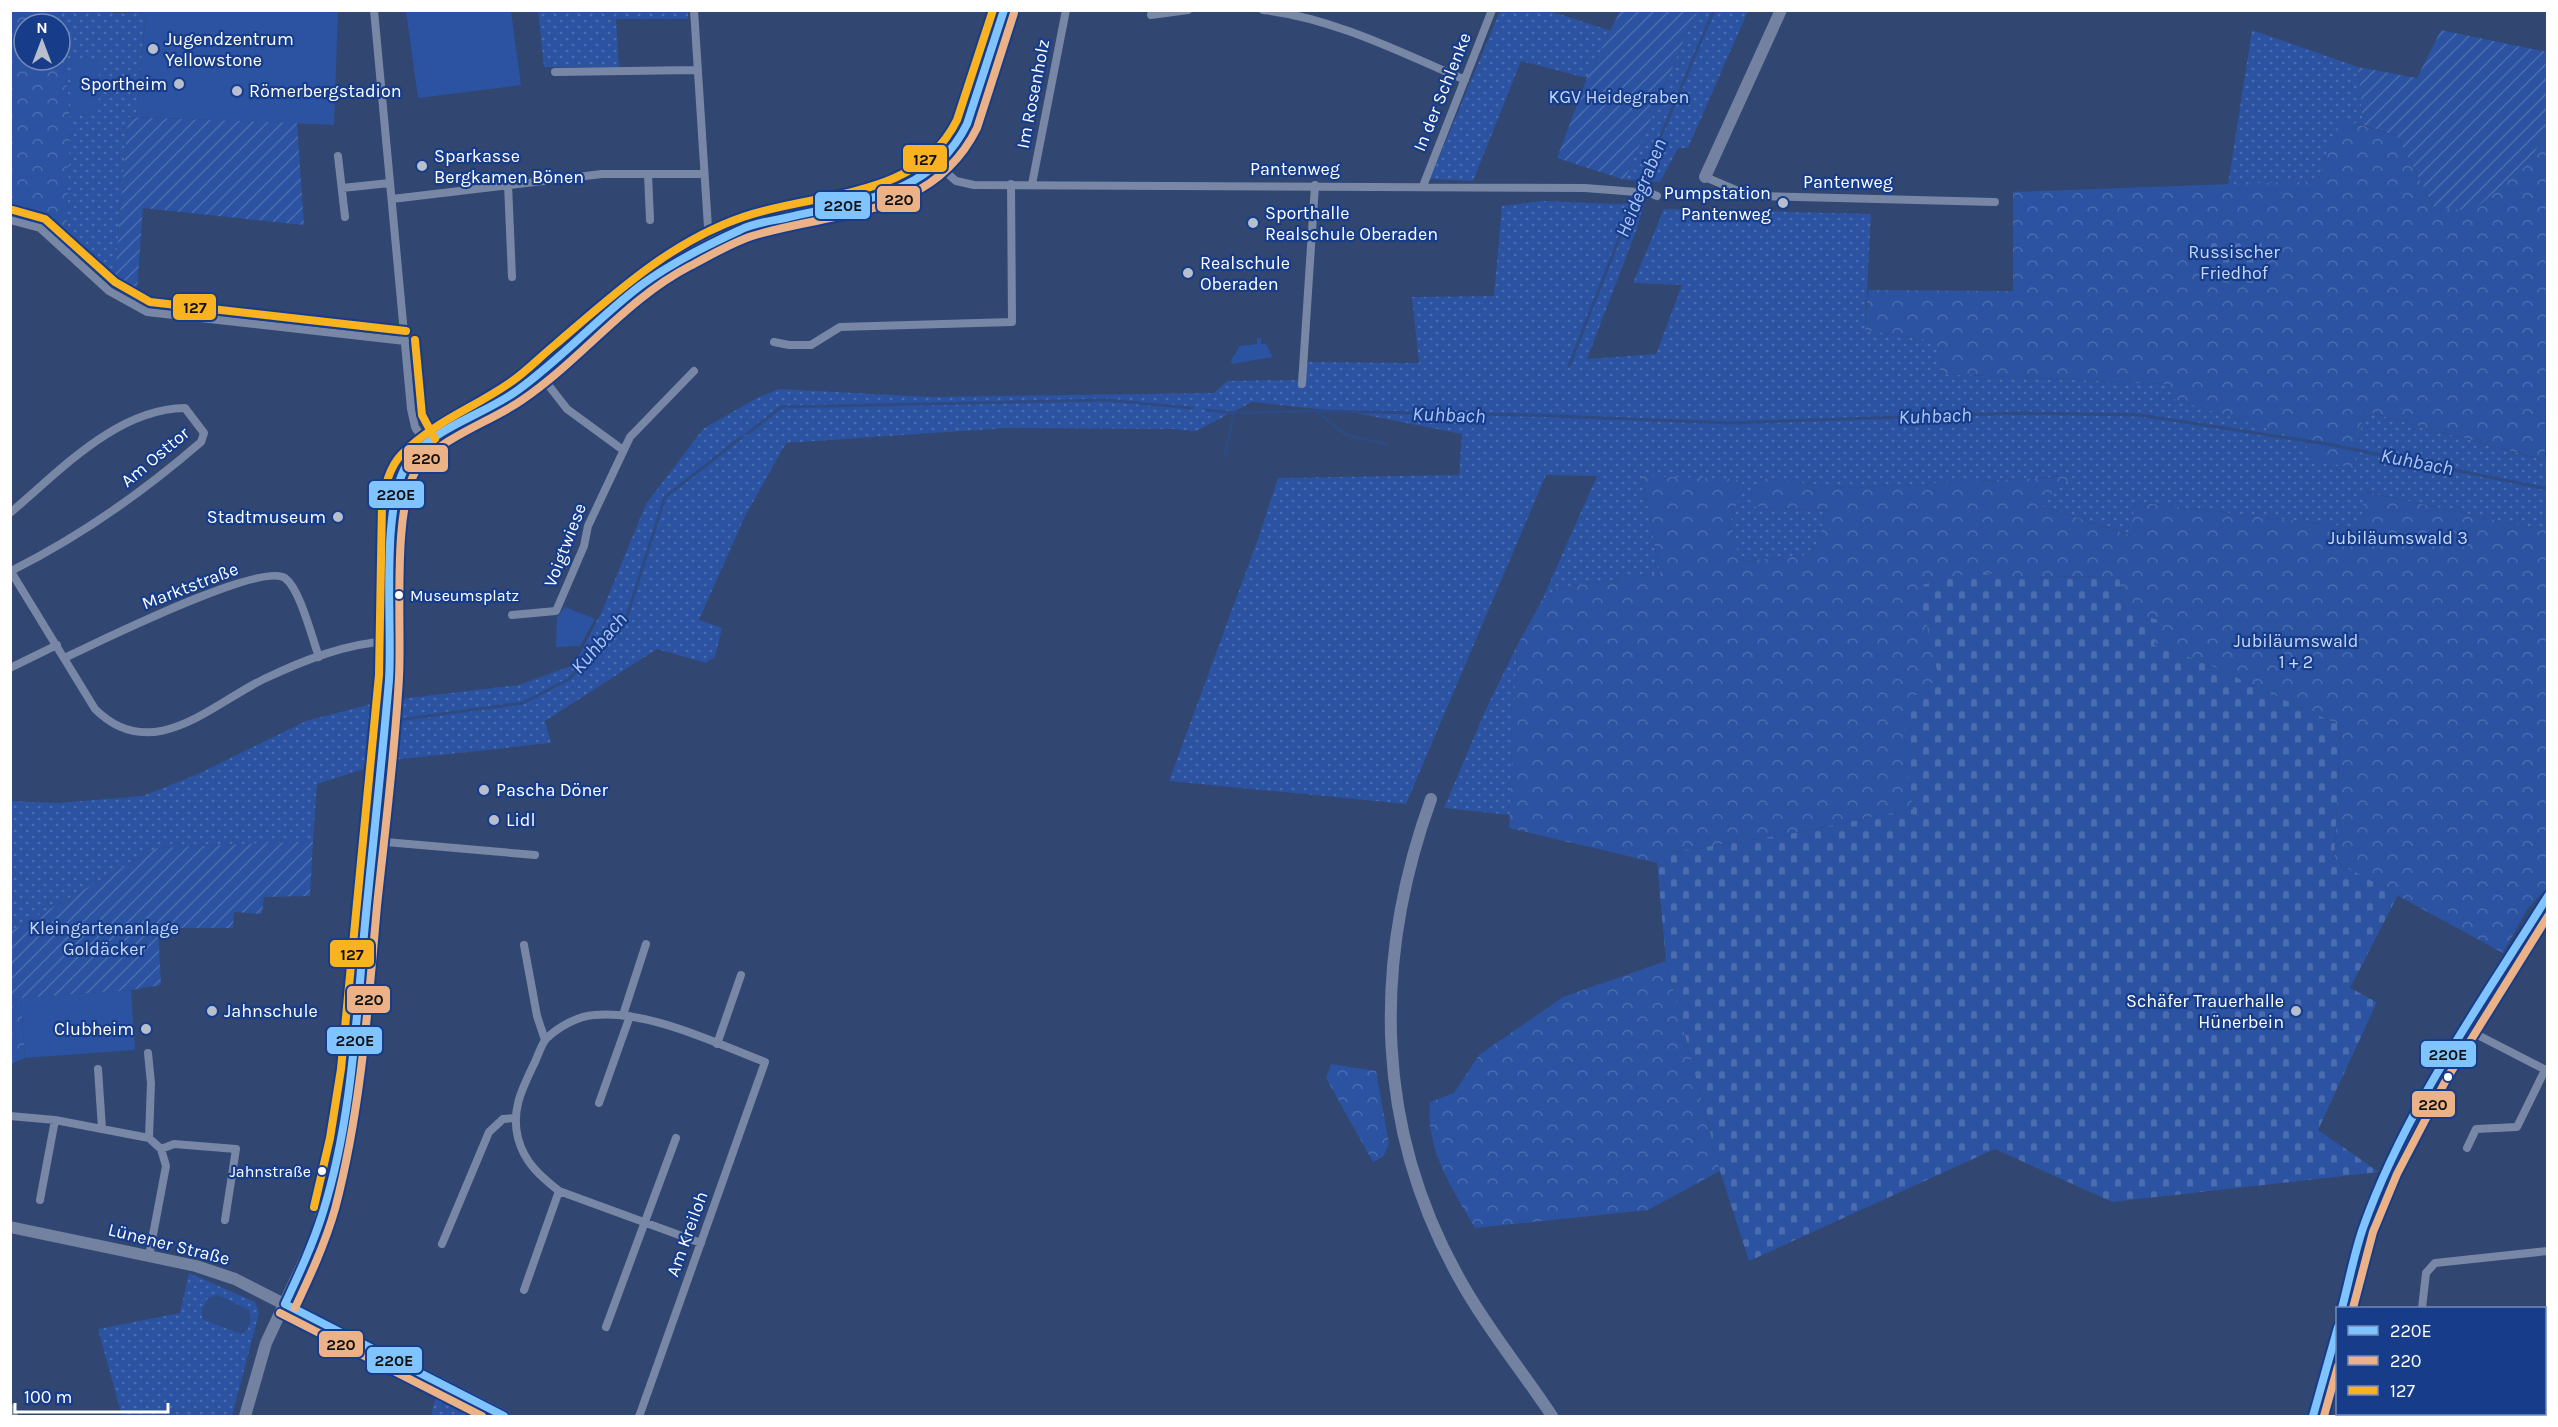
<svg xmlns="http://www.w3.org/2000/svg" width="2558" height="1427" font-family="Karla,sans-serif">
<style>
.grass{fill:url(#grass-dots)}
.forest{fill:url(#forest-crowns);fill-rule:evenodd}
.cemetery{fill:url(#cemetery-stones)}
.park{fill:#2b53a1}
.garden{fill:url(#garden-furrows)}
.water{fill:#2e4a82}
.lines{fill:none;stroke-linecap:round;stroke-linejoin:round}
.stream{stroke:#2e4a82;stroke-width:3}
.minor{stroke:#7887a5;stroke-width:8}
.secondary{stroke:#7382a1;stroke-width:12}
.bus-1-casing{stroke:#173d8a;stroke-width:12}
.bus-2-casing{stroke:#173d8a;stroke-width:12}
.bus-3-casing{stroke:#173d8a;stroke-width:12}
.bus-1{stroke:#80c4ff;stroke-width:8}
.bus-2{stroke:#ebb288;stroke-width:8}
.bus-3{stroke:#f9b220;stroke-width:8}
.poi-dot{fill:#b7becd;stroke:#173d8a;stroke-width:2}
.bus-dot{fill:#fff;stroke:#173d8a;stroke-width:2}
.labels{text-anchor:middle;dominant-baseline:central;stroke-width:4.5;stroke-linejoin:round;paint-order:stroke}
.bus-label{font-size:16px;fill:#fff;stroke:#173d8a;text-anchor:start}
.poi-label{font-size:18px;fill:#fff;stroke:#173d8a;text-anchor:start}
.street-label{font-size:18px;fill:#fff;stroke:#173d8a}
.park-label{font-size:18px;fill:#c6d8fa;stroke:#173d8a}
.water-label{font-size:20px;font-style:italic;fill:#acc5f6;stroke:#173d8a}
.line-badge{stroke:#173d8a;stroke-width:2}
.pale-badge-label{font-size:16px;text-anchor:middle;font-weight:bold;fill:#111}
</style>
<defs>
<pattern id="grass-dots" width="8" height="8" patternUnits="userSpaceOnUse" patternTransform="scale(1.5)"><rect width="8" height="8" fill="#2b53a1"/><path d="M2 2h.1M6 6h.1" fill="none" stroke="#4b6daf" stroke-width="1.8" stroke-linecap="round"/></pattern>
<pattern id="forest-crowns" width="20" height="18" patternUnits="userSpaceOnUse" patternTransform="scale(1.5)"><rect width="20" height="18" fill="#2b53a1"/><path d="M2 6a3 3 0 1 1 6 0M12 15a3 3 0 1 1 6 0" fill="none" stroke="#4b6daf"/></pattern>
<pattern id="cemetery-stones" width="16" height="16" patternUnits="userSpaceOnUse" patternTransform="scale(1.5)"><rect width="16" height="16" fill="#2b53a1"/><path d="M2 7V4a2 2 0 0 1 4 0v3zM10 15v-3a2 2 0 0 1 4 0v3z" fill="#4b6daf"/></pattern>
<pattern id="garden-furrows" width="10" height="10" patternUnits="userSpaceOnUse" patternTransform="scale(1.5)"><rect width="10" height="10" fill="#2b53a1"/><path d="M-1 1l2-2M0 10L10 0M9 11l2-2" fill="none" stroke="#4b6daf"/></pattern>
</defs>
<rect width="100%" height="100%" fill="#314670"/>
<path class="grass" d="M113,10V13L146,12L136,117H128L114,286L66,247L70,125L61,11Z
M538,11L688,10V19H616L619,67H544Z
M1500,11H1550L1611,31L1587,78L1521,61L1473,181L1430,179Z
M1696,11H1748L1688,148H1678L1660,182L1625,180Z
M2252,30L2358,67L2363,125L2340,120L2318,181L2228,185Z
M1542,201L1617,204L1644,203L1636,231L1587,359L1656,354L1682,285L1633,283L1664,209L1871,214L1865,330L1936,341L1941,374L2167,384L2174,399L2304,440L2353,468L2364,411L2547,461V531L2366,492L2360,528L2135,502L2131,535L2038,505L2071,476L1847,488L1761,478L1750,506L1829,511L1812,555L1739,561L1730,522L1743,485L1642,476L1660,573L1558,588L1542,600L1597,476L1546,475L1406,804L1169,781L1258,539L1278,478L1459,475L1462,434L1356,413L1252,402L1196,431L1173,429L1006,428L786,443L745,516L699,620L722,628L715,657L706,663L657,649L545,721L551,743L392,760L317,784L313,841L157,848L11,931V801L58,803L143,796L198,774L306,721L383,701L519,685L574,665L602,611L646,504L703,429L757,398L779,389L931,397L1214,393L1227,381L1298,380L1300,362L1419,363L1412,297L1494,296L1502,206Z
M1517,646L1510,815L1444,808L1485,711Z
M189,1273L255,1302L259,1313L232,1416H122L98,1329L180,1313Z
M436,1395L479,1416H431Z"/>
<path class="forest" d="M11,11H61L70,125L66,247L48,232L11,218ZM24,24H60V60H24Z
M2340,119L2397,136L2434,207L2532,161L2547,120L2545,460L2364,411L2353,468L2312,460L2304,440L2174,399L2167,384L1941,374L1935,341L1865,330L1868,290L2013,291V192L2318,181Z
M1642,476L1735,479L1744,485L1730,522L1740,561L1812,555L1829,511L1749,506L1761,478L1847,488L2073,476L2038,505L2130,535L2135,502L2360,528L2365,492L2547,531V888L2528,908L2503,953L2334,861L2341,726L2203,662L2153,645L2124,611L2119,576L2022,577L1974,572L1939,679L1918,693L1907,766L1913,809L1789,834L1659,854L1657,863L1509,828L1517,646L1542,600L1558,588L1660,573Z
M1666,961L1720,1171L1648,1210L1475,1228C1453,1190 1425,1149 1430,1102L1454,1093L1479,1055L1563,997Z
M21,998L25,1058L11,1064V1001Z
M1331,1064L1376,1071L1389,1144L1383,1157L1373,1162L1326,1078Z"/>
<path class="cemetery" d="M2207,241L2262,243L2261,283L2206,282Z
M1974,572L2022,577L2119,576L2124,611L2159,620L2154,645L2203,662L2341,726L2334,861L2398,895L2350,988L2377,1002L2318,1130L2379,1172L2112,1202L1995,1149L1749,1261L1720,1171L1666,961L1657,863L1659,854L1789,834L1913,809C1909,778 1893,716 1919,692C1925,687 1933,683 1939,679L1918,586Z"/>
<path class="park" d="M113,11H338L334,125L136,117L146,13Z
M406,11H511L521,85L418,98Z
M72,58L100,59L98,115L70,114Z
M1257,338H1261V344H1266L1273,357L1232,364L1231,360L1240,346L1257,344Z
M565,607L595,619L580,646L556,647L557,617Z
M131,990L135,1050L25,1058L21,998Z"/>
<path class="garden" d="M1620,11H1696L1625,180L1557,158L1587,78Z
M2441,30L2547,52V120L2532,161L2472,211L2434,207L2397,136L2363,125L2358,67L2417,78Z
M128,117L297,123L304,225L143,208L136,302L114,286Z
M313,841L310,896L264,897L262,914L234,912L233,928H158L161,985L131,990L21,998L11,1001V931L157,848Z"/>
<path class="water" d="M218,1295L249,1310L251,1320L247,1330L241,1334L202,1319V1309L208,1298Z"/>
<g class="lines">
<path class="stream" d="M1569,366L1643,178L1714,10
M1207,410L1234,413L1316,411L1529,415L1730,423L2020,413L2139,415L2327,444L2548,489
M1316,411L1346,435L1386,444
M747,434L781,407L1106,400L1192,408
M1225,455L1234,413
M398,720L523,703L569,679L627,616L665,497L742,437"/>
<path class="minor" d="M374,10L411,409L415,427L426,444
M694,10L709,243
M1263,10C1333,18 1400,52 1465,80
M1151,15L1188,10
M555,72L696,70
M338,156L345,217
M938,165L956,181L974,185L1585,188L1650,193L1657,196
M648,174L650,220
M1705,177L1743,193L1756,196L1995,202
M508,184L512,277
M1032,184L1066,10
M1423,186L1492,10
M342,188L390,183
M392,199L602,174H703
M10,220L40,228L109,291L147,312L405,341
M774,342L789,345H811L840,327L1012,322L1011,184
M539,373L567,409L623,450
M1302,384L1315,185
M10,513C60,471 116,409 185,408L204,433L201,442C142,493 81,536 11,571
M10,570L95,709C152,766 212,704 264,679C304,660 347,643 391,641
M512,615L556,611L584,546L588,526L630,437L694,371
M64,658C95,644 260,561 285,578C300,589 312,638 319,657
M10,668L57,645
M374,841L535,855
M524,945L537,1016L545,1040
M623,1015L646,944
M2466,1029L2548,1071
M717,1044L741,975
M148,1053L151,1083L149,1138
M98,1069L102,1129
M599,1103L630,1016
M10,1116L55,1120L149,1138L161,1149L166,1166L149,1256
M2467,1148L2476,1129L2517,1127L2545,1070
M161,1149L174,1144L236,1149L225,1220
M40,1200L55,1120
M442,1244L489,1132L503,1119L515,1118
M524,1290L559,1191
M2342,1308L2363,1229L2387,1170L2437,1075L2548,895
M2422,1308L2426,1273L2435,1263L2548,1251
M606,1327L676,1138
M2544,1338H2548
M10,1407L14,1416
M639,1416L640,1414L765,1062C715,1043 649,1010 594,1015C578,1016 558,1027 546,1039C541,1045 538,1056 534,1064C522,1089 511,1110 518,1138C524,1162 540,1176 559,1191L701,1243
M2313,1416L2338,1325
M2491,1416L2492,1414"/>
<path class="secondary" d="M1705,177L1781,10
M1431,799C1372,963 1374,1131 1463,1285C1489,1331 1523,1372 1552,1416
M10,1227L196,1266L235,1279L504,1416
M245,1416L266,1343L317,1234L340,1140L351,1070C362,935 382,801 390,666C391,638 392,610 392,582C391,549 385,511 399,480C420,431 479,419 519,389C593,332 654,262 743,229C827,198 919,214 967,124L1004,10"/>
<g class="bus-1-casing">
<path id="bus-1" d="M285,1304C299,1274 313,1244 323,1212C352,1120 356,1020 365,924C373,843 382,761 389,680C393,625 379,504 409,461C434,427 484,415 518,390C561,359 598,318 640,286C671,263 705,246 740,230C754,223 770,221 785,218C856,201 931,197 967,124L1004,10
M285,1304L504,1416
M2342,1308C2349,1282 2354,1254 2363,1228C2405,1109 2482,1002 2548,896
M2313,1416L2338,1327"/>
</g>
<g class="bus-2-casing">
<path id="bus-2" d="M295,1308C310,1276 325,1244 335,1209C361,1110 368,1007 377,906C385,830 395,753 399,677C402,627 391,502 419,466C442,437 492,421 522,400C581,360 626,299 690,266C709,256 731,243 752,236C836,210 932,219 977,128L1014,13
M2353,1308L2373,1232L2397,1174L2446,1080L2548,916
M280,1313L482,1416
M2324,1416L2338,1366"/>
</g>
<g class="bus-3-casing">
<path id="bus-3" d="M13,210L45,219L115,282L150,302L406,331
M415,340L422,415L435,439
M314,1207L330,1138L341,1069L379,675L382,504C385,487 389,467 402,454C435,421 474,408 511,382C527,371 541,356 556,344C613,295 670,242 743,217C817,191 917,201 957,120L993,10"/>
</g>
<use href="#bus-1" class="bus-1"/>
<use href="#bus-2" class="bus-2"/>
<use href="#bus-3" class="bus-3"/>
</g>
<g class="poi-dot">
<circle cx="153" cy="49" r="6"/>
<circle cx="179" cy="84" r="6"/>
<circle cx="237" cy="91" r="6"/>
<circle cx="422" cy="166" r="6"/>
<circle cx="1783" cy="203" r="6"/>
<circle cx="1253" cy="223" r="6"/>
<circle cx="1188" cy="273" r="6"/>
<circle cx="338" cy="517" r="6"/>
<circle cx="484" cy="790" r="6"/>
<circle cx="494" cy="820" r="6"/>
<circle cx="212" cy="1011" r="6"/>
<circle cx="2296" cy="1011" r="6"/>
<circle cx="146" cy="1029" r="6"/>
</g>
<g class="bus-dot">
<circle cx="399" cy="595" r="5"/>
<circle cx="2448" cy="1077" r="5"/>
<circle cx="322" cy="1171" r="5"/>
</g>
<g class="labels">
<g class="bus-label">
<text x="410" y="595">Museumsplatz</text>
<text x="311" y="1171" text-anchor="end">Jahnstraße</text>
</g>
<g class="poi-label">
<text x="165" y="39">Jugendzentrum<tspan x="165" dy="21">Yellowstone</tspan></text>
<text x="167" y="84" text-anchor="end">Sportheim</text>
<text x="249" y="91">Römerbergstadion</text>
<text x="434" y="156">Sparkasse<tspan x="434" dy="21">Bergkamen Bönen</tspan></text>
<text x="1771" y="193" text-anchor="end">Pumpstation<tspan x="1771" dy="21">Pantenweg</tspan></text>
<text x="1265" y="213">Sporthalle<tspan x="1265" dy="21">Realschule Oberaden</tspan></text>
<text x="1200" y="263">Realschule<tspan x="1200" dy="21">Oberaden</tspan></text>
<text x="326" y="517" text-anchor="end">Stadtmuseum</text>
<text x="496" y="790">Pascha Döner</text>
<text x="506" y="820">Lidl</text>
<text x="2284" y="1001" text-anchor="end">Schäfer Trauerhalle<tspan x="2284" dy="21">Hünerbein</tspan></text>
<text x="224" y="1011">Jahnschule</text>
<text x="134" y="1029" text-anchor="end">Clubheim</text>
</g>
<g class="street-label">
<text transform="translate(1442 92) rotate(-68)">In der Schlenke</text>
<text transform="translate(1033 94) rotate(-79)">Im Rosenholz</text>
<text x="1295" y="169">Pantenweg</text>
<text x="1848" y="182">Pantenweg</text>
<text transform="translate(155 457) rotate(-40)">Am Osttor</text>
<text transform="translate(565 545) rotate(-69)">Voigtwiese</text>
<text transform="translate(190 586) rotate(-21)">Marktstraße</text>
<text transform="translate(687 1234) rotate(-70)">Am Kreiloh</text>
<text transform="translate(169 1244) rotate(14)">Lünener Straße</text>
</g>
<g class="park-label">
<text x="1619" y="97">KGV Heidegraben</text>
<text x="2234" y="252">Russischer<tspan x="2234" dy="21">Friedhof</tspan></text>
<text x="2398" y="538">Jubiläumswald 3</text>
<text x="2296" y="641">Jubiläumswald<tspan x="2296" dy="21">1 + 2</tspan></text>
<text x="104" y="928">Kleingartenanlage<tspan x="104" dy="21">Goldäcker</tspan></text>
</g>
<g class="water-label">
<text transform="translate(1641 188) rotate(-68)">Heidegraben</text>
<text transform="translate(1449 415) rotate(2)">Kuhbach</text>
<text transform="translate(1935 416) rotate(-2)">Kuhbach</text>
<text transform="translate(2417 462) rotate(11)">Kuhbach</text>
<text transform="translate(599 643) rotate(-49)">Kuhbach</text>
</g>
</g>
<g class="line-badge">
<rect x="902" y="144" width="46" height="29" rx="6" fill="#f9b220"/>
<rect x="876" y="185" width="45" height="28" rx="6" fill="#ebb288"/>
<rect x="814" y="191" width="57" height="29" rx="6" fill="#80c4ff"/>
<rect x="172" y="293" width="45" height="28" rx="6" fill="#f9b220"/>
<rect x="403" y="444" width="46" height="29" rx="6" fill="#ebb288"/>
<rect x="368" y="480" width="57" height="29" rx="6" fill="#80c4ff"/>
<rect x="329" y="939" width="46" height="29" rx="6" fill="#f9b220"/>
<rect x="346" y="985" width="45" height="29" rx="6" fill="#ebb288"/>
<rect x="326" y="1026" width="57" height="29" rx="6" fill="#80c4ff"/>
<rect x="2420" y="1040" width="57" height="28" rx="6" fill="#80c4ff"/>
<rect x="2411" y="1090" width="45" height="28" rx="6" fill="#ebb288"/>
<rect x="318" y="1330" width="46" height="28" rx="6" fill="#ebb288"/>
<rect x="366" y="1346" width="57" height="28" rx="6" fill="#80c4ff"/>
</g>
<g class="pale-badge-label">
<text x="925" y="165">127</text>
<text x="899" y="205">220</text>
<text x="843" y="211">220E</text>
<text x="195" y="313">127</text>
<text x="426" y="464">220</text>
<text x="396" y="500">220E</text>
<text x="352" y="960">127</text>
<text x="369" y="1005">220</text>
<text x="355" y="1046">220E</text>
<text x="2448" y="1060">220E</text>
<text x="2433" y="1110">220</text>
<text x="341" y="1350">220</text>
<text x="394" y="1366">220E</text>
</g>
<rect width="2558" height="1427" fill="none" stroke="#ffffff" stroke-width="24"/>
<rect x="2336" y="1307" width="210" height="108" fill="#173d8a" stroke="#748bb9" stroke-width="1.5"/>
<rect x="2348" y="1326" width="30" height="9" fill="#80c4ff" stroke="#748bb9" stroke-width="1.5"/>
<text x="2390" y="1337" font-size="18" fill="#ffffff">220E</text>
<rect x="2348" y="1356" width="30" height="9" fill="#ebb288" stroke="#748bb9" stroke-width="1.5"/>
<text x="2390" y="1367" font-size="18" fill="#ffffff">220</text>
<rect x="2348" y="1386" width="30" height="9" fill="#f9b220" stroke="#748bb9" stroke-width="1.5"/>
<text x="2390" y="1397" font-size="18" fill="#ffffff">127</text>
<g transform="translate(42 42)"><circle r="28" fill="#173d8a" stroke="#748bb9" stroke-width="1.5"/>
<path d="M0-4.5L10 22L0 15L-10 22Z" fill="#b7becd"/>
<text y="-9" font-size="16" font-weight="bold" text-anchor="middle" fill="#ffffff">N</text>
</g>
<path d="M15 1403v9h153v-9" fill="none" stroke="#ffffff" stroke-width="3"/>
<text x="24" y="1403" font-size="18" fill="#ffffff" stroke="#173d8a" stroke-width="4.5" paint-order="stroke">100 m</text>
</svg>
